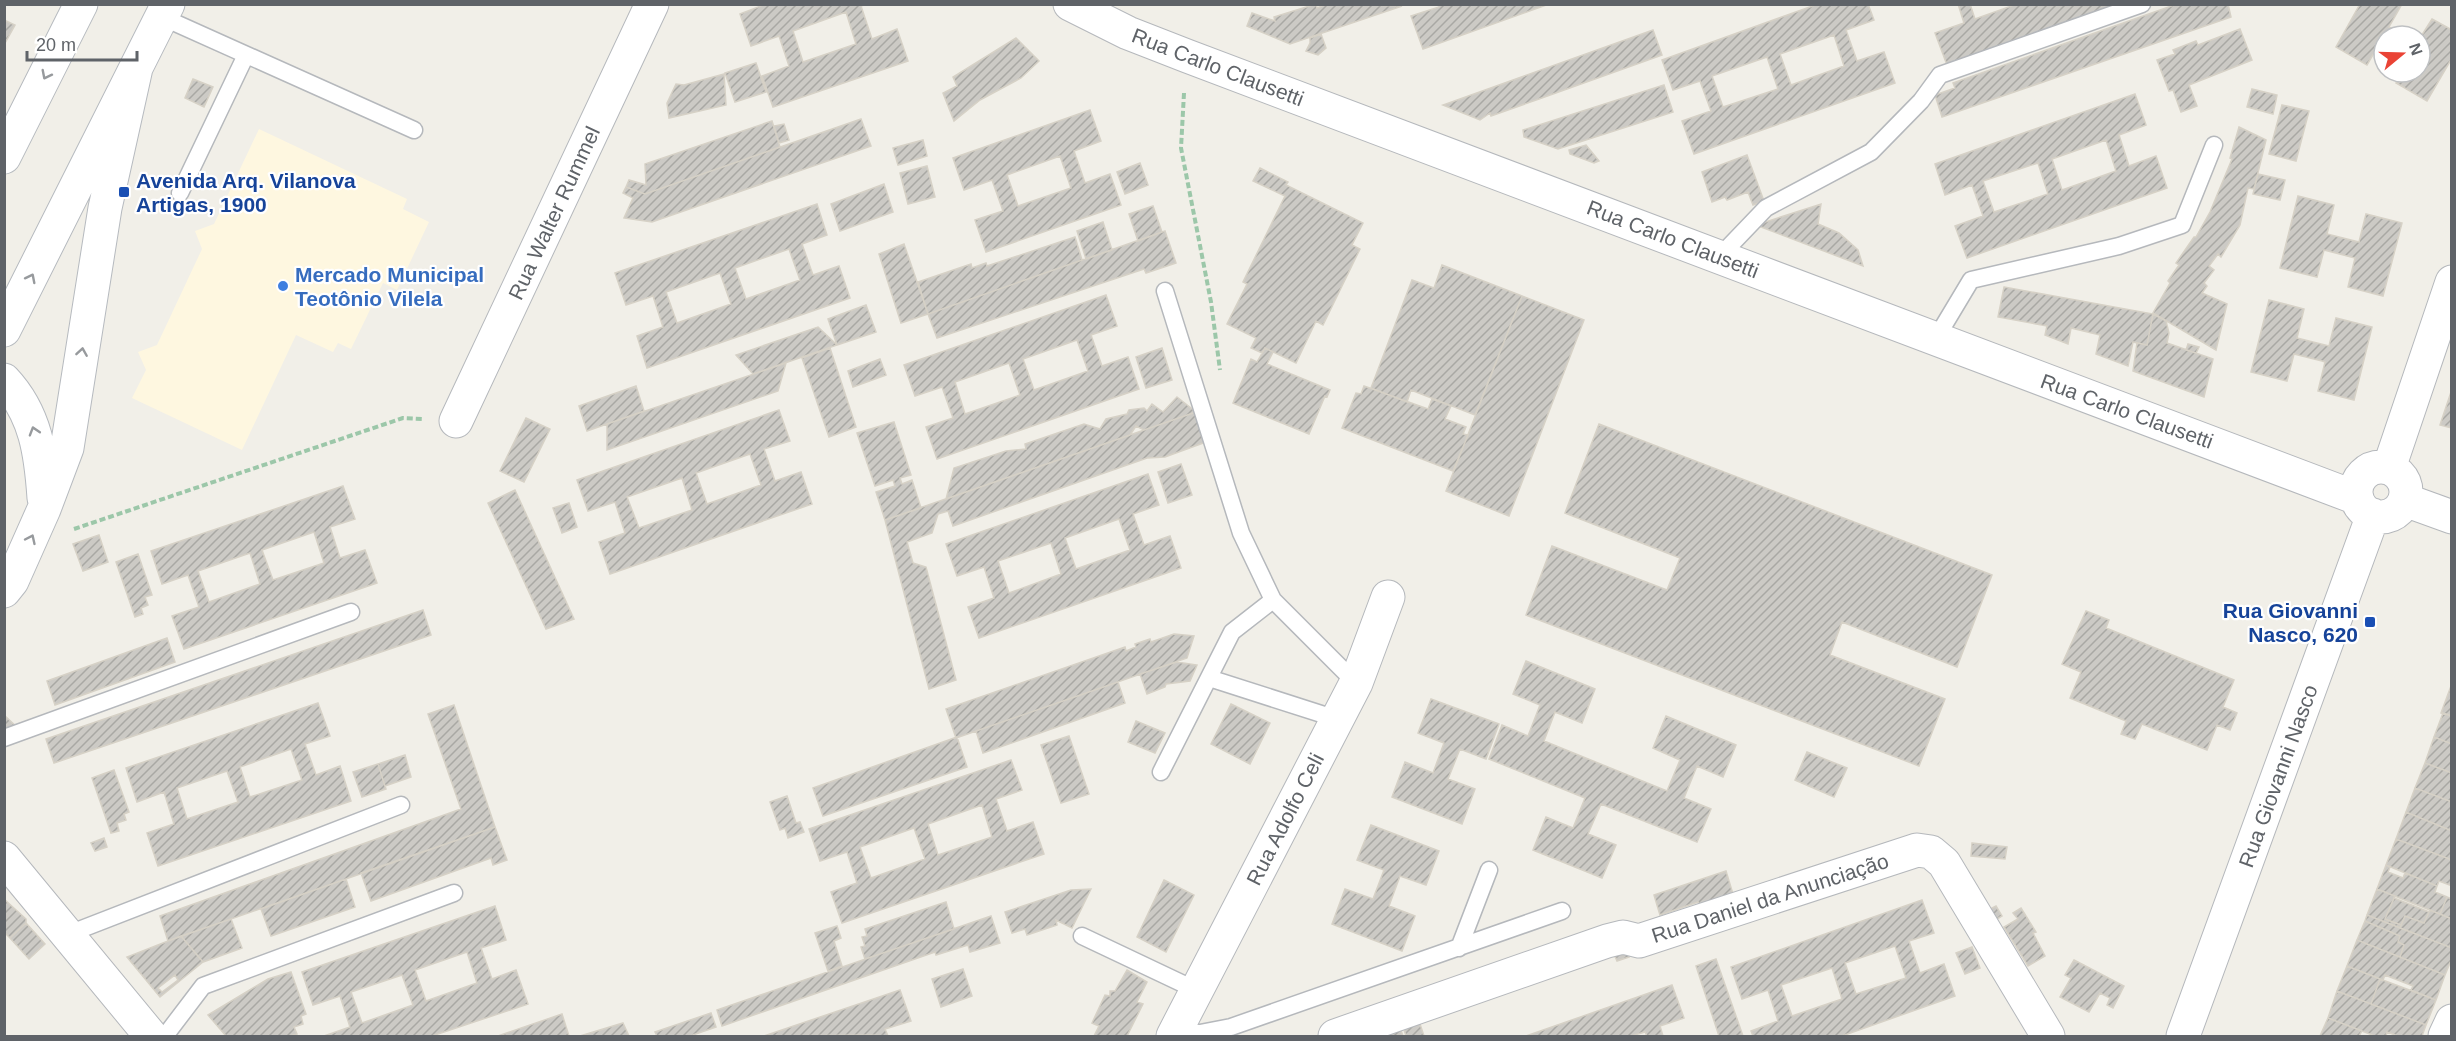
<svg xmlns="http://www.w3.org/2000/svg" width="2456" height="1041" font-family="Arial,sans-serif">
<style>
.commercial{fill:#fef7e0}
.building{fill:url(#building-hatch);stroke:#d6d1c6;stroke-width:1.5;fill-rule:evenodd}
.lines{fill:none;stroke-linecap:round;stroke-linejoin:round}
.service-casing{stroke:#b5b8bc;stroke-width:19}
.minor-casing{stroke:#b5b8bc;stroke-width:35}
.secondary-casing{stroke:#b6babf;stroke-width:35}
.path{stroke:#9cc7a9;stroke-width:4;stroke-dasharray:6 3;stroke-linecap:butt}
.service{stroke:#fff;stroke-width:16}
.minor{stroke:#fff;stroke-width:33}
.secondary{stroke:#fff;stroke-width:33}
.oneway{stroke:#979a9d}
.transit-dot{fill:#1a4fb4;stroke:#fff;stroke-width:2}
.shop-dot{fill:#3f7fe0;stroke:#fff;stroke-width:2}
.labels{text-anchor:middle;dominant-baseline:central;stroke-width:4.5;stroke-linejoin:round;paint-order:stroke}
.street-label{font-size:21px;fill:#5f6368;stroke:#fff}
.transit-label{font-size:21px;font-weight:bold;fill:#164399;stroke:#fff;text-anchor:start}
.shop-label{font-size:21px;font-weight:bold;fill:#366cbe;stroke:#fff;text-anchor:start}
</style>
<defs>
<pattern id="building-hatch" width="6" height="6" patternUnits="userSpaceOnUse" patternTransform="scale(1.5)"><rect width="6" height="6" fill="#cccac5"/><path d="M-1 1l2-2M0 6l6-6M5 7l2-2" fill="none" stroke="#a9a8a4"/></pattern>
</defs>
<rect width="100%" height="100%" fill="#f1efe8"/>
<path class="commercial" d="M259,129L407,199L403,209L429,222L397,290L383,283L351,349L338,343L333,352L296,335L242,450L132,398L146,370L138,352L157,345L202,249L195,231L214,224Z"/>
<path class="building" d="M766,4H867L861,6L872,39L897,29L908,61L773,107L762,76L789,66L779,36L751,46L740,14ZM846,12L856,44L803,62L793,31Z
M1316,4L1317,8L1327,4L1402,6L1290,44L1247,26L1252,13L1275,21L1274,17Z
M1439,4H1549L1423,49L1411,16L1439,7Z
M1818,4H1868L1874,20L1846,30L1857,61L1884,52L1895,83L1694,154L1682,121L1711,111L1700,81L1673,90L1662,60ZM1834,35L1844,66L1791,85L1780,54ZM1767,57L1778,89L1723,107L1712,76Z
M1958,4H1970L1975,19L2017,4H2120L1947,65L1935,33L1964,23Z
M2228,4L2231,17L1942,117L1935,95L1955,88L1953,83L2177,4Z
M2360,4H2402L2389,27L2405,36H2384V42L2381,41L2367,65L2336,47Z
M2432,19L2452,30V58L2427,101L2396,83L2402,72H2420V38Z
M4,20L15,25L4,45Z
M2240,29L2252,60L2189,85L2197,106L2181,112L2173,90L2169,91L2157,60L2175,54L2173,50L2196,41L2198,45Z
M1653,30L1662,55L1539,99L1491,116L1490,113L1480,120L1443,105Z
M1321,34L1326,48L1318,55L1306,51L1310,43V38Z
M1016,38L1039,61L1021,78L980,100L954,121L943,93L957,86L953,77Z
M756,63L766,92L735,102L725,73Z
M724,74L726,105L669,118L667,103L676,84L684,85Z
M193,79L213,87L204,107L185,98Z
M1664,85L1673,112L1558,149L1524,137L1523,130Z
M2252,89L2277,95L2273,114L2247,107Z
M2135,94L2146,125L2119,135L2129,166L2156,156L2167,188L1967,258L1955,226L1983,216L1972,185L1945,195L1935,164ZM2106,140L2116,171L2062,190L2052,159ZM2038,163L2048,194L1994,212L1983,181Z
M2282,105L2309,111L2296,161L2269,154Z
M1090,110L1101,141L1074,151L1085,183L1110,174L1121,205L986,252L975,220L1003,211L992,180L964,190L953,158ZM1060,156L1071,188L1018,206L1007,175Z
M861,119L871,146L652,222L624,218L633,198L623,193L626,187L645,194Z
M772,121L780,147L645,194L626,187L629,180L646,185L645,164Z
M784,124L789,140L779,143L774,126Z
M2239,127L2266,140L2254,189L2248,188L2240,225L2221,257L2218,254L2209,266L2214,270L2204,283L2207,286L2202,293L2227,304L2216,350L2153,313L2170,283L2168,281L2179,265L2176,263L2194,237H2196L2210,212L2232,159L2230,158Z
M923,140L927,156L898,165L893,148Z
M1586,145L1599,161L1594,163L1570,154L1569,150Z
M1747,155L1764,201L1753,205L1748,192L1727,200L1725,197L1712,202L1702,172Z
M1140,163L1148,185L1125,194L1117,172Z
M927,166L935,197L908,204L900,173Z
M1260,168L1288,182L1286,185L1363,223L1352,245L1360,249L1323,325L1316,321L1296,363L1265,348L1262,353L1251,348L1256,338L1227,324L1247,284L1243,282L1285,196L1253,181Z
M2258,174L2285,180L2280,200L2253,194Z
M884,184L893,212L840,231L831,204Z
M2298,196L2334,205L2327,234L2359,242L2366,214L2402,223L2383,296L2348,287L2355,258L2324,250L2317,277L2280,268Z
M817,204L827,235L802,244L813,275L839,266L850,298L647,368L637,336L663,327L653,296L626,305L615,273ZM789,249L800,280L746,299L735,268ZM720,273L731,304L677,323L666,292Z
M1821,204L1818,224L1839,233L1858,250L1863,266L1756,225Z
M1153,206L1162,232L1138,241L1129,214Z
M1103,222L1112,250L1086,259L1077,231Z
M1165,231L1176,263L1146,273L1144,269L937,338L928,314Z
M1075,237L1082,260L928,314L918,282L971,264L972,268L986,263L987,266Z
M904,244L928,314L901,323L879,254Z
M1442,265L1522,296L1475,415L1411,390L1407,402L1371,388L1412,280L1434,288Z
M2004,287L2153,314L2147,345L2133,342L2128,366L2096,354L2100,335L2071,328L2068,344L2045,335L2047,326L1998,317Z
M1106,295L1117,326L1091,335L1102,366L1128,357L1139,389L937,459L926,427L953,418L942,387L915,396L904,365ZM1077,340L1088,371L1034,390L1023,359ZM1009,363L1020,395L965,414L955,382Z
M1522,296L1584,320L1509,516L1446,491Z
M2269,300L2304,309L2297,338L2329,346L2336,318L2372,327L2354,400L2318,391L2325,362L2322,361L2294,354L2287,381L2251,372Z
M866,305L876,332L837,345L828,319Z
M2153,314L2166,321L2169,333L2167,343L2213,359L2204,397L2133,371L2137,343L2147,345Z
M818,327L837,345L753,374L736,355Z
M2188,344L2199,347L2196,353L2186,350Z
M830,348L856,427L829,437L802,358Z
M1162,348L1172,380L1146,388L1136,357Z
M1265,348L1273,352L1267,364L1330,390L1327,397L1325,396L1309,434L1233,403L1251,359L1257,362Z
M880,359L886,375L853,387L848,371Z
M786,363L778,391L607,450V424Z
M636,386L644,411L587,431L579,406Z
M1364,386L1428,409L1432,399L1451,406L1445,419L1466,427L1463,434L1468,435L1453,471L1342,428L1356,393L1361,394Z
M2452,389V428L2440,425Z
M1177,397L1196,412L1144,430L1136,426L1130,435L946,499L954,468L1006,451L1026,449L1025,444L1084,424L1100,429L1106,419L1127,414L1129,410L1144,408L1147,411L1152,404L1163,412Z
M779,410L790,441L764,449L775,481L801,472L812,504L610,574L599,542L625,533L615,502L588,511L577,480ZM750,454L761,485L707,504L696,473ZM682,478L692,510L639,528L627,497Z
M1196,412L1206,442L1165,457L1147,458L953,526L948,511L938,514L932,533L907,542L913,563L926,567L956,680L929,689L885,520Z
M526,418L550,429L524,482L500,471Z
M894,422L911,475L900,478L902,484L912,480L921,508L885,520L876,492L895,486L893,480L875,486L857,433Z
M1599,424L1992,575L1957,667L1842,622L1830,655L1945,699L1919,766L1526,615L1552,546L1667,590L1680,558L1565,513Z
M1181,464L1192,495L1168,503L1158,472Z
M1148,474L1159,505L1133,514L1144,545L1170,536L1181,568L979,638L968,607L994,598L984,567L957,576L946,544ZM1119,519L1130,550L1076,569L1065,538ZM1051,543L1061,574L1009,593L998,561Z
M343,486L355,519L330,527L340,558L365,550L377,583L184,649L172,616L199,607L188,575L162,584L151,551ZM314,532L324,563L273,580L262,550ZM250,553L260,584L209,602L198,571Z
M515,490L574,619L546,629L488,503Z
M569,503L577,527L562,533L553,508Z
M99,535L108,562L83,571L73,544Z
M138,554L152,595L145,597L148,605L141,608L143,614L135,617L116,562Z
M423,610L431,635L54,763L46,739Z
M2086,611L2109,620L2106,628L2234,680L2223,707L2237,713L2230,730L2217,725L2207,750L2142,724L2135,739L2121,734L2126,721L2070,698L2081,672L2062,664Z
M1174,634L1194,636L1187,658L956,738L946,709L1125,647L1126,651L1136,647L1135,644L1150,639L1151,642Z
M167,638L175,662L55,705L47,681Z
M1526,661L1595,689L1582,723L1555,712L1544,741L1667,791L1680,760L1653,748L1666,716L1736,745L1723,777L1697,766L1684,798L1711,809L1697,842L1601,804L1588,834L1616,845L1602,878L1533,850L1546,817L1573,828L1585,798L1489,759L1502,725L1528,736L1540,705L1513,694Z
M1177,662L1197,665L1190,681L1166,684L1165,687L1147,694L1140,674Z
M1118,682L1125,703L983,753L976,731Z
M2451,686H2452V716L2441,713Z
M1431,699L1499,724L1486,759L1460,749L1448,779L1475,789L1462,824L1392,797L1405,762L1433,773L1444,743L1418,733Z
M318,703L330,736L305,744L316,775L340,766L351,801L158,866L147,833L174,824L164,792L137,802L126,768ZM291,749L302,780L250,797L240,767ZM227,771L238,802L187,819L177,788Z
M1231,704L1270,723L1250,764L1211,744Z
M454,705L495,827L168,941L160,916L461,809L428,714Z
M2443,713L2452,716V744L2434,737Z
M4,715L19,729L4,744Z
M1136,721L1165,733L1155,753L1128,742Z
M1069,736L1089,794L1061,803L1041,745Z
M957,737L967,767L823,816L813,788Z
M2434,737L2452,744V773L2425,763Z
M1807,752L1847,768L1834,797L1795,780Z
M405,755L411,777L385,786L378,764Z
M1011,760L1022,790L996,799L1007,831L1033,822L1044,854L842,923L831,892L857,883L847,852L820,861L809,829ZM982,805L992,837L938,855L928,824ZM914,828L925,859L871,878L860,847Z
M2425,763L2452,773V802L2415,788Z
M378,764L386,789L362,797L353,772Z
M114,770L129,812L124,814L126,820L117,823L119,831L111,833L92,778Z
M2415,788L2452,802V831L2406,812Z
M787,796L796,823L800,822L804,832L788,838L785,828L780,830L770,802Z
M2406,812L2452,831V860L2396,839Z
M1371,825L1439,851L1426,885L1400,876L1389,906L1415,916L1402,951L1332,924L1345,889L1373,899L1384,870L1357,860Z
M495,827L507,860L493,865L491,858L371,901L361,873Z
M104,838L107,847L95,851L91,843Z
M2396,839L2452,860V886L2439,881L2437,886L2386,865Z
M1972,843L2007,847L2005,859L1971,856Z
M2386,865L2390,867L2388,872L2403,878L2405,873L2437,886L2435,892L2447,897L2440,914L2377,889Z
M1726,871L1733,894L1699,905L1698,902L1660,915L1654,895Z
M346,879L355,907L271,936L261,909Z
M1164,880L1194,895L1166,952L1137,937Z
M1091,889L1072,928L1056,920L1057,925L1027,935L1025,929L1012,933L1005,912L1071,890Z
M2377,889L2395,896L2385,919L2401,925L2400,928L2367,915Z
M2447,897L2452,899V919L2440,914Z
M2394,898L2429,912L2424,923L2405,916L2401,925L2385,919Z
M4,899L26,919V923L10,938L4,932Z
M1922,900L1934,933L1909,941L1920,973L1944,964L1955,996L1842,1036H1753L1751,1031L1778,1021L1768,990L1742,999L1731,967ZM1895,946L1906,978L1856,994L1845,963ZM1832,968L1842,999L1792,1016L1781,985Z
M946,902L954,929L865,959L861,947L865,946L862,937L867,936L865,929Z
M495,906L506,940L481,948L492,979L516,970L528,1004L432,1036H324L350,1027L340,996L313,1005L302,972ZM467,952L477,983L426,1001L415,970ZM402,975L413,1005L362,1023L351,992Z
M1996,906L2002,916L1994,921L1988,910Z
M2021,908L2036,932L2033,933L2045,956L2028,966L2004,927L2018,919L2013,913Z
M2430,910L2452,919V948L2400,928L2405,916L2424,923Z
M2367,915L2452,948V958L2445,975L2400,957L2404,945L2398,942L2400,936L2365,921Z
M991,916L1000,943L970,952L968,945L936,955L935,952L722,1026L717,1010Z
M231,919L242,948L203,962L181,936Z
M2365,921L2400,936L2398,942L2404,945L2400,957L2357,940Z
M26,923L45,944L29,959L10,938Z
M837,926L841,938L834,941L842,966L828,971L815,933Z
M181,936L203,962L160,997L127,957ZM175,975L178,980L162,992L158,988Z
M2357,940L2445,975L2436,1000L2411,990L2413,986L2385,975L2383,980L2347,966Z
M1623,943L1629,957L1617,961L1611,947Z
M1972,947L1980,968L1965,974L1956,953Z
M1716,959L1743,1036H1719L1696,966Z
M2074,960L2124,986L2113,1008L2107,1005L2110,998L2100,993L2089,1012L2060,997L2071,978L2065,975Z
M2347,966L2380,979L2371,1004L2337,991Z
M963,969L972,996L941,1007L932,979Z
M1127,970L1147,982L1137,1002L1143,1004L1127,1036H1094L1099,1026L1092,1023L1105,995L1110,996V991H1115Z
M291,972L306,1014L301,1016L303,1024L294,1027L297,1034L289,1036H226L208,1015L268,979Z
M2380,979L2436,1000L2426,1025L2371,1004Z
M1672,985L1684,1018L1660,1026L1663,1036H1647L1645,1032L1631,1036H1526Z
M900,990L911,1021L885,1029L888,1036L871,1035L764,1036Z
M2337,991L2426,1025L2422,1036H2398L2387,1032L2386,1036H2375L2328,1018Z
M711,1013L716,1027L690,1036H657L655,1032Z
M562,1014L569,1036H498Z
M1417,1015L1424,1036H1406L1401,1020Z
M2328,1018L2362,1031L2359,1036H2320Z
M1398,1022L1403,1036H1359Z
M623,1023L629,1036H580Z"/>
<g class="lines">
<g class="service-casing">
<path id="service" d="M162,17L414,130
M180,193L246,55
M1719,257L1766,208L1871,152L1921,101L1940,75L2142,4
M1165,291L1241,533L1273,600L1356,683
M1935,340L1971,280L2119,246L2182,225L2214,145
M1209,678L1337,719
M4,738L351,612
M1161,772L1232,632L1273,600
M66,935L401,805
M1082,936L1196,990
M1459,948L1489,870
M1176,1032L1200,1033L1231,1027L1562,911
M165,1036L203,986L454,893"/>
</g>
<g class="minor-casing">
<path id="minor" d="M1070,4L1128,33L1187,56L2357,498
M456,421L652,4
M2356 492a25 25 0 1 1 50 0a25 25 0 1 1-50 0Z
M2389,468L2452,282
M2405,500L2452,517
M4,858L151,1036
M1173,1036L1356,683L1388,597
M1335,1036L1607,941L1623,937L1639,941L1917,850L1931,852L1944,863L2048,1036
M2183,1036L2373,515
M2445,1036L2452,1021"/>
</g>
<g class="secondary-casing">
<path id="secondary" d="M4,157L81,4
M4,330L168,4
M4,380C36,414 41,454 44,498
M4,591L12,581L44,509L67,448L105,208L136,68"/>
</g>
<path class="path" d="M1184,93L1181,148L1211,302L1220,370
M74,529L403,418L423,419"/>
<use href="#service" class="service"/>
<use href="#minor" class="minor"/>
<use href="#secondary" class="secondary"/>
</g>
<defs><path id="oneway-chevron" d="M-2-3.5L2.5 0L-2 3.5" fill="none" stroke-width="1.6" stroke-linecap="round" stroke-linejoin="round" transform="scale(1.5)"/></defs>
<g class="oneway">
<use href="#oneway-chevron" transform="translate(46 75) rotate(117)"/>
<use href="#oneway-chevron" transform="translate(31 278) rotate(-63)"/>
<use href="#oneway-chevron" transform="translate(82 352) rotate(-81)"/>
<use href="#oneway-chevron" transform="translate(34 431) rotate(-107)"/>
<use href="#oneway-chevron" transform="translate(31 539) rotate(-65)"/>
</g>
<g class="transit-dot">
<rect x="118" y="186" width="12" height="12" rx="3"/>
<rect x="2364" y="616" width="12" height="12" rx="3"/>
</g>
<circle class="shop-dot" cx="283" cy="286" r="6"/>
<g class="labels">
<g class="street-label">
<text transform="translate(1218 67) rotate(21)">Rua Carlo Clausetti</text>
<text transform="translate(554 213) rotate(-65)">Rua Walter Rummel</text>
<text transform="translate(1673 239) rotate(21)">Rua Carlo Clausetti</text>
<text transform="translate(2127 411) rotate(20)">Rua Carlo Clausetti</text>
<text transform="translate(2278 776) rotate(-70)">Rua Giovanni Nasco</text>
<text transform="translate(1285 819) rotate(-63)">Rua Adolfo Celi</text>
<text transform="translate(1770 898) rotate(-18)">Rua Daniel da Anunciação</text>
</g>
<g class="transit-label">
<text x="136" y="180">Avenida Arq. Vilanova<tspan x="136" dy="24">Artigas, 1900</tspan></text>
<text x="2358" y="610" text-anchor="end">Rua Giovanni<tspan x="2358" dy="24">Nasco, 620</tspan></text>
</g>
<g class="shop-label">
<text x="295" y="274">Mercado Municipal<tspan x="295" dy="24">Teotônio Vilela</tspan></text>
</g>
</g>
<rect width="2456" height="1041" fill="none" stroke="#5f6368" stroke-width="12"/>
<g transform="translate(2402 54) rotate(71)"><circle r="28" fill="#ffffff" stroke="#bfc1c3" stroke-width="1.5"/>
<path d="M0-4.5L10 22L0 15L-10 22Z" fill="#ea4335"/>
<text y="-9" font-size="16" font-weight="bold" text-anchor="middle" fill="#5f6368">N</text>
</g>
<path d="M27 51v9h110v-9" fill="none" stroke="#5f6368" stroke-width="3"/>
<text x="36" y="51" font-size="18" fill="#5f6368" stroke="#ffffff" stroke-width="4.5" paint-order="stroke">20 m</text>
</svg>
